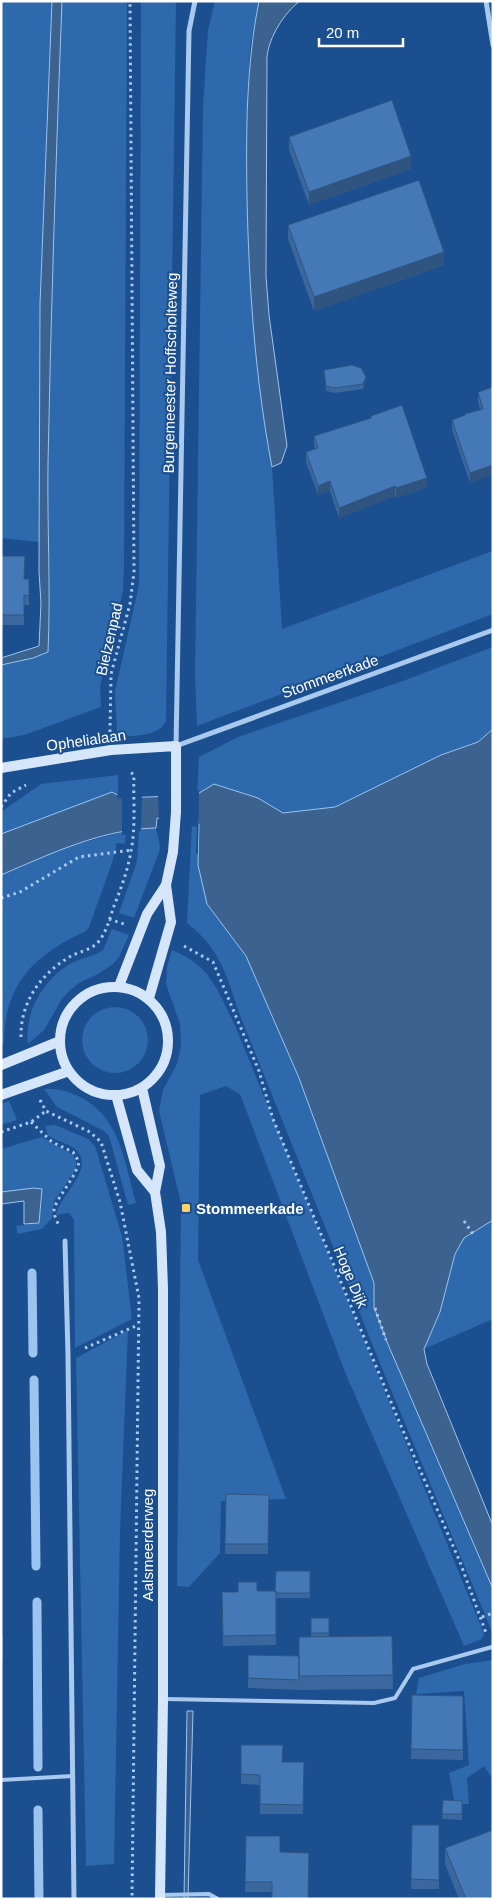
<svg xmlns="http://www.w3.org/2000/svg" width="494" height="1900" font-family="Helvetica,sans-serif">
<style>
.green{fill:#2e69ad}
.water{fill:#3c6290;stroke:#9cc4f0}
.pier{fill:#1b4f8f}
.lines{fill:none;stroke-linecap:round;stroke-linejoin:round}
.stream{stroke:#9cc4f0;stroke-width:9}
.path{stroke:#a9c9ee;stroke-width:3;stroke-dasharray:2.5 4;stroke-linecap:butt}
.lane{stroke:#a9c9ee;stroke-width:4}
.street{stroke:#a9c9ee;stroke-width:5}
.secondary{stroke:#d6e6fa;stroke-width:10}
.wall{fill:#3a679d}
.shaded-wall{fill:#305480}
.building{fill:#4478b7;stroke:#305480}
.poi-dot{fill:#ffd166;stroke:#1b4f8f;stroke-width:2}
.labels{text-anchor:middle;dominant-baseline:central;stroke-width:4;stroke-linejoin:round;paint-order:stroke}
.street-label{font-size:15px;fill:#fff;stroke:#1b4f8f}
.poi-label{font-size:15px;font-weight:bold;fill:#fff;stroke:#1b4f8f;text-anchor:start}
</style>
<rect width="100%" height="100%" fill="#1b4f8f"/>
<path class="green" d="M1,1H52L40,304L39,542L1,538Z
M62,1H127L124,568L123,591L100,687L101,707L24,735L1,739V665L33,658L48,652C52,587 47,523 48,459C51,306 56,154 62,1Z
M141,1H176L166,721C159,737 135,735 119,737L117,735L115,691L139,585Z
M215,1H259L250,47L247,103L249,265L258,374L272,467L282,629L493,551V614L197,726L195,675L203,106L208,30Z
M493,647V729L478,742L441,755L335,807L283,813L258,798L197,795L199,757L238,737L400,682Z
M118,775V795L1,834V812L41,784Z
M192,824H199L198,865L207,904L246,956L299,1078L374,1283V1307L387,1342L493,1589V1634L379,1361L241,1018C227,978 222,950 187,923Z
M139,828H156L160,846L159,852L134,918L119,913L137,861Z
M126,831L125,844L117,843L112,863L89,927L86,931C34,955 4,984 4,1044L1,1046V875L66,847Z
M112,929L129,935L119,957L113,964L98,974L79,983L69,991L62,999L44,1030L28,1044C24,1013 43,980 70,964C80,958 93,957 103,950Z
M172,950C211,966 216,988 234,1023L484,1634L482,1639L464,1646L345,1372L240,1094L226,1086L200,1095L198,1260L286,1499L221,1501L220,1553L189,1587L177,1586L181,1203L159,1111L163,1090L177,1064L181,1045L180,1024L166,984L167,967Z
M82 1040a33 33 0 1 1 66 0a33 33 0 1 1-66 0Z
M44,1089C59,1088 70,1092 84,1099C121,1120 125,1165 136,1203L128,1205L109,1136L104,1131L57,1107Z
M9,1101L17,1120L1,1125V1104Z
M55,1125L88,1139L95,1146L122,1236L132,1319L75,1348L74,1219L69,1213L56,1215C59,1196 93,1172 78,1152C71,1143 56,1142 48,1135L45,1126Z
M42,1137L73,1155L76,1162V1169L54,1201L52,1218L42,1229L18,1234L16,1226L39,1223L41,1189L1,1192V1149Z
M493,1220V1319L424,1349L440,1312L455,1254L464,1238Z
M128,1330L120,1532L114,1864L86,1866L76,1358Z
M493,1660V1780L484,1766L467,1778L469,1804H455L449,1773L469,1765L464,1691L416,1694L419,1678L465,1664Z"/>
<path class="water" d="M52,1H62C56,155 51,309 48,463C47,526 51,589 48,652L33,658L1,665V658L39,646L41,603L39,572L40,304Z
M259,1H300C284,13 269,37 267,57L266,276L269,315L287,446L281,463L272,467C255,378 249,288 247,198C246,132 246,66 259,1Z
M493,729V1220L464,1238L455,1254L440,1312L424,1349L427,1364L493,1526V1589L387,1342L374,1307V1283L299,1078L246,956L207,904L198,865L199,824L157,818L156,828C102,829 50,854 1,875V834L112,792L123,798L196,795L214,784L258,798L283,813L335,807L441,755L478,742Z
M34,1188L42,1189L39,1223L24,1224V1201L1,1204V1192Z
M187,1711H193L188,1899H184Z"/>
<path class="pier" d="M199,790L198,854L196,853L197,827L159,821L158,795L196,792Z
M118,792L123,795H142L141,831L122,835V799L117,797Z"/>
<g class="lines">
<path class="stream" d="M32,1273L33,1353
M34,1380L36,1566
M37,1602L38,1767
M38,1810L39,1899"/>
<path class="path" d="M110,732L111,674L130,604L134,572L130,1
M1,807L11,793L26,785
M1,898L20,892L79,857L132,850
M109,919L124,924
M184,946L213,962L259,1071L273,1119L401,1426L460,1562L486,1633
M21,1037C20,1001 43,971 73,955C82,951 93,949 99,941C107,931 110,917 114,906C121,888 128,870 131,851C136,827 133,800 134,775L128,770
M40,1100L46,1111L90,1132L101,1142L120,1202L139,1298L132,1899
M31,1122L52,1142L73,1152L79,1162C75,1180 53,1201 54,1212C54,1216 58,1222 59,1227
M1,1132L31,1122L46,1111
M464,1221L475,1237
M375,1308L386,1340
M85,1348L138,1325
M482,1617L493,1613"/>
<path class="lane" d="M165,1699L374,1703L395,1698L413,1669L492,1647
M1,1780L73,1776
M161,1895L209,1894L218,1899"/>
<path class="street" d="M195,1L189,31L176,746L493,630
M486,1L493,45
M65,1241L68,1355L74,1899"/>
<path class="secondary" d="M1,768L111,750L176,746V812L173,852L166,885L171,922L149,998
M119,986L147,914L166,885
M60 1041a54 54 0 1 1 108 0a54 54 0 1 1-108 0Z
M1,1065L60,1041
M142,1088L160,1166L155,1192L161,1232L163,1289V1699L160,1899
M1,1095L69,1071
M116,1095L137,1170L155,1192"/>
</g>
<path class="wall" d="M289,137L411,169L309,205L289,150Z
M288,225L444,265L314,311L288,239Z
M324,370L366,382L363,389L335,393L326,391Z
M493,387L470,483L452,430V420L465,416V414L480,410L478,402V392Z
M371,416L427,487L396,498L395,496L339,518L330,491L318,495L306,462V452L315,449L314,446V436L371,418Z
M1,556L24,579H29V605H24V625H1Z
M226,1494L269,1495L268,1554H225Z
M310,1571V1598H276V1645L223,1646L222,1602L257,1591H275Z
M311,1618H329V1637L392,1636L393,1689L299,1690L248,1688V1655L299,1656L311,1637Z
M1,1635H3V1661H1Z
M412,1695L463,1696V1760L411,1759Z
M241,1745L283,1762H304L303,1814H260V1785L241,1784Z
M443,1800L462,1801V1820L442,1819Z
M412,1825H439V1889H411Z
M246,1836H280L272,1892H245Z
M445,1848L493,1899H459L445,1864Z"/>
<path class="shaded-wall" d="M411,156V169L309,205V192Z
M444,252V265L314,311V297Z
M366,377V382L363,389V384Z
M493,465V475L470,483V473Z
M427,478V487L396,498V488Z
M330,481V491L318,495V486Z
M395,486V496L339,518V508Z"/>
<path class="building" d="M392,100L411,156L309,192L289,137Z
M419,180L444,252L314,297L288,225Z
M352,365L361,368L366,377L363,384L335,388L326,386L324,370Z
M493,387V465L470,473L452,420L465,415V414L483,409L478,392Z
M402,405L427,478L396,488L395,486L339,508L330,481L318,486L306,452L318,448L314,436L371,418V416Z
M1,556H25L24,579H29V596L24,595V615H1Z
M226,1494L269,1495L268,1544H225Z
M276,1571H310V1593H276V1591H275Z
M238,1582H257V1591H276V1635L223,1636L222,1592H238Z
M311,1618H329V1633H311Z
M1,1635H3V1651H1Z
M392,1636L393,1675L299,1676V1637Z
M248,1655L299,1656V1680L248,1678Z
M412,1695L463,1696V1750L411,1749Z
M241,1745H283L282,1762H304L303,1805L260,1804V1775L241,1774Z
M443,1800L462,1801V1814H442Z
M412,1825H439V1880L411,1879Z
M493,1830V1899H466L445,1848Z
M246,1836H280V1852L309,1853L308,1899H272V1882H245Z"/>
<rect class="poi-dot" x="181" y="1203" width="10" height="10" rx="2.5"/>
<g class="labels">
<g class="street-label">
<text transform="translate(170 373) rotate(-89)">Burgemeester Hoffscholteweg</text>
<text transform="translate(109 639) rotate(-77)">Bielzenpad</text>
<text transform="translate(330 676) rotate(-20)">Stommeerkade</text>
<text transform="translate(86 740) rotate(-8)">Ophelialaan</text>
<text transform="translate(351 1277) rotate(67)">Hoge Dijk</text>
<text transform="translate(147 1545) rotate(-90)">Aalsmeerderweg</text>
</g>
<g class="poi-label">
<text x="196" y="1208">Stommeerkade</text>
</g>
</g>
<rect width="494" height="1900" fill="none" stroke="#ffffff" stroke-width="5"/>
<path d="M319 38v8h84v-8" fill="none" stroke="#ffffff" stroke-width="2.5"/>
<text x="326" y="38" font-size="15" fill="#ffffff" stroke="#1b4f8f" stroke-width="4" paint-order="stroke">20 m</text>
</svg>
